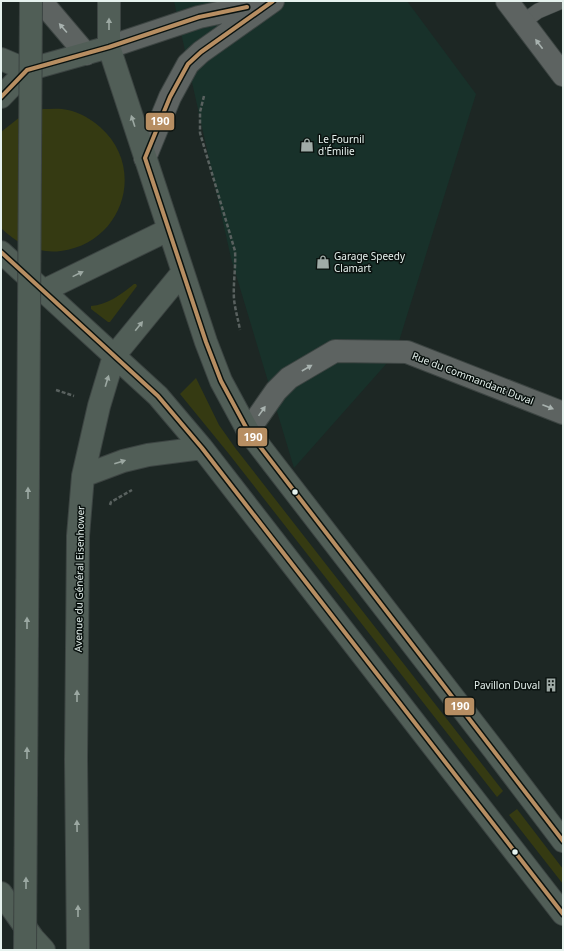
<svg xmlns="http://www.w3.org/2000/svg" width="564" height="951" font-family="'Noto Sans',sans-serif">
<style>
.built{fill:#18312a}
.green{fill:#353a12}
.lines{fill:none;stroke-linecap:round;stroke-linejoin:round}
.service-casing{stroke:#3c4442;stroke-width:16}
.minor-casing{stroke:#3c4442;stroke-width:24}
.secondary-casing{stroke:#3c4442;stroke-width:24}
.primary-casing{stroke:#3c4442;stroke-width:24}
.trunk-casing{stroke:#3c4442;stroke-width:24}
.path{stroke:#59615f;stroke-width:2.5;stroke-dasharray:4 2;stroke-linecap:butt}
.service{stroke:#5d6361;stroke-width:15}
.minor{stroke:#5d6361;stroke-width:22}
.secondary{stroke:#5d6361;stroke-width:22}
.primary{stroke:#515e57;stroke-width:22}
.trunk{stroke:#505e56;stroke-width:22}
.trunk-bridge-casing{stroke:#3c4442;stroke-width:24;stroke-linecap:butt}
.trunk-bridge{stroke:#505e56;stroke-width:22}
.bus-1-casing{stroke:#0a120f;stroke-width:7}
.bus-1{stroke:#b78e62;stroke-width:4}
.oneway{fill:#9ca8a2}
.oneway2{fill:#a8b2af}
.oneway3{fill:#9ba8a2}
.bus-dot{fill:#e6f2ee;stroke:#0a120f;stroke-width:1.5}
.labels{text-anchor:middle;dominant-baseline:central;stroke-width:3;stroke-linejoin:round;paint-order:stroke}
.poi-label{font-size:10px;fill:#e6f2ee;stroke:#0a120f;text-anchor:start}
.street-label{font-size:10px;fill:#e6f2ee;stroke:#0a120f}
.line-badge{stroke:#0a120f;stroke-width:1.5}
.badge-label{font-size:11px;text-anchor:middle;font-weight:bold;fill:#fff}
</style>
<rect width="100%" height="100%" fill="#1d2724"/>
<path class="built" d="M174,1H407L476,94L395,354L294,468L231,258Z"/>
<path class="green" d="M43,109C51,109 60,108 68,110C79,112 91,119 100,127C147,168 123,243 61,251C38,254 17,244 1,228V132L20,117Z
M134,284H136L137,286L110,322H108L91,309V306C107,305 122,294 134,284Z
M196,378L219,425L236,449L503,791L497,797L229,454L180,394Z
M517,809L563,869V884L509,815Z"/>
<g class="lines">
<g class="service-casing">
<path id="service" d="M523,22L538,11L562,1"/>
</g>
<g class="minor-casing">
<path id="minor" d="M41,1L86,54
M507,1L563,75
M248,431L276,391L289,378L335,351L407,352L563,413"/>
</g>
<g class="secondary-casing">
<path id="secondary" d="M109,47L199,17L266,3
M145,158L170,97L188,64L201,52L273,1"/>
</g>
<g class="primary-casing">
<path id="primary" d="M109,1V47L206,342L221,381L248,431L494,750L563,841
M1,59L27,70
M1,97L27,70L109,47
M1,252L158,396L202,448L563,914
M43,291L168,230
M83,476L123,461L148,455L202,448
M78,950L76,759L78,536L83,476L99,406L114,356L182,273"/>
</g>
<g class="trunk-casing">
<path id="trunk" d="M1,893L33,938L44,950"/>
</g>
<path class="path" d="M204,96L200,112V133L235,251C236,267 233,283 234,299C235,309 238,319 240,330
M56,390L74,396
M110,505L111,502L132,490"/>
<use href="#service" class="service"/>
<use href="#minor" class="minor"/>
<use href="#secondary" class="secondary"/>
<use href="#primary" class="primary"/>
<use href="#trunk" class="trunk"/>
<g class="trunk-bridge-casing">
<path id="trunk-bridge" d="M25,950L31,1"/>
</g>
<use href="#trunk-bridge" class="trunk-bridge"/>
<g class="bus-1-casing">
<path id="bus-1" d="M273,1L201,52L188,64L170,97L145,158L206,342L221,381L248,431L563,841
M1,97L27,70L109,47L199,17L247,7
M1,252L158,396L202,448L563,914"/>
</g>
<use href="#bus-1" class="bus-1"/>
</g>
<defs><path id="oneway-solid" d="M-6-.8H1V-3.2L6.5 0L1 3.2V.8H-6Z"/></defs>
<g class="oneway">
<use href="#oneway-solid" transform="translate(109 24) rotate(-90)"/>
<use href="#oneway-solid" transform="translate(133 121) rotate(-108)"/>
<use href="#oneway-solid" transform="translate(78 274) rotate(-26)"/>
<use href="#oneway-solid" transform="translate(139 326) rotate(-51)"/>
<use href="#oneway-solid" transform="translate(107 381) rotate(-73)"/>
<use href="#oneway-solid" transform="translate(120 462) rotate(-18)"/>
<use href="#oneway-solid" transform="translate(77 696) rotate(-90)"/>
<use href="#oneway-solid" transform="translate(77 826) rotate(-91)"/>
<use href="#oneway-solid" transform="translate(78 911) rotate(-90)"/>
</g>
<g class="oneway2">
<use href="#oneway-solid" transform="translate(63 28) rotate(-131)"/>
<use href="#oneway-solid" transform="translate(539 44) rotate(-127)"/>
<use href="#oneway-solid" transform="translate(307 368) rotate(-30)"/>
<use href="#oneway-solid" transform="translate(548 407) rotate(21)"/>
<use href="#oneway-solid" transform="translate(262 411) rotate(-55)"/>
</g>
<g class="oneway3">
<use href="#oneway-solid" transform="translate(28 493) rotate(-90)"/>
<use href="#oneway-solid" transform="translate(27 623) rotate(-90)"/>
<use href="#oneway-solid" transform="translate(27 753) rotate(-90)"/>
<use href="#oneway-solid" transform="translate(26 883) rotate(-90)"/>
</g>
<defs>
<g id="shop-bare" transform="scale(1.08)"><path d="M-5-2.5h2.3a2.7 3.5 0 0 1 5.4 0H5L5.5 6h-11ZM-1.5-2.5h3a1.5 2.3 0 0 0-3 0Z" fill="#a0aba7" stroke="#0a120f" stroke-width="2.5" paint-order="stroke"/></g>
<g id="building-bare" transform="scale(1.08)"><path d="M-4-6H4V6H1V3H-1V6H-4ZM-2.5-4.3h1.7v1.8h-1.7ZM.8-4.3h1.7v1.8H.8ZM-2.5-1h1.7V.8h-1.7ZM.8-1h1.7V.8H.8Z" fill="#a0aba7" stroke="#0a120f" stroke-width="2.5" paint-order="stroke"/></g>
</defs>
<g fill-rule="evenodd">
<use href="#shop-bare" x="307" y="145"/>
<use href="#shop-bare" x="323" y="262"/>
<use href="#building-bare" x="551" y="685"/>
</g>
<g class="bus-dot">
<circle cx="295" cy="492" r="3.5"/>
<circle cx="515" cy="852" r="3.5"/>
</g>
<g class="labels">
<g class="poi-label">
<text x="318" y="139">Le Fournil<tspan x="318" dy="12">d'Émilie</tspan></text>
<text x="334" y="256">Garage Speedy<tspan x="334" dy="12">Clamart</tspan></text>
<text x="540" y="685" text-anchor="end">Pavillon Duval</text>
</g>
<g class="street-label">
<text transform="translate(473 378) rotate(21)">Rue du Commandant Duval</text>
<text transform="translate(79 579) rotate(-89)">Avenue du Général Eisenhower</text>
</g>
</g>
<g class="line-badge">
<rect x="145" y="112" width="30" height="19" rx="4" fill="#b78e62"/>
<rect x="237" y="427" width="31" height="20" rx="4" fill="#b78e62"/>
<rect x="444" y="697" width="31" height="19" rx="4" fill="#b78e62"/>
</g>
<g class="badge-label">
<text x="160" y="125">190</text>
<text x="253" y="441">190</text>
<text x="460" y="710">190</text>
</g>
<rect width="564" height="951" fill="none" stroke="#e6f2ee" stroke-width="4"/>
</svg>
